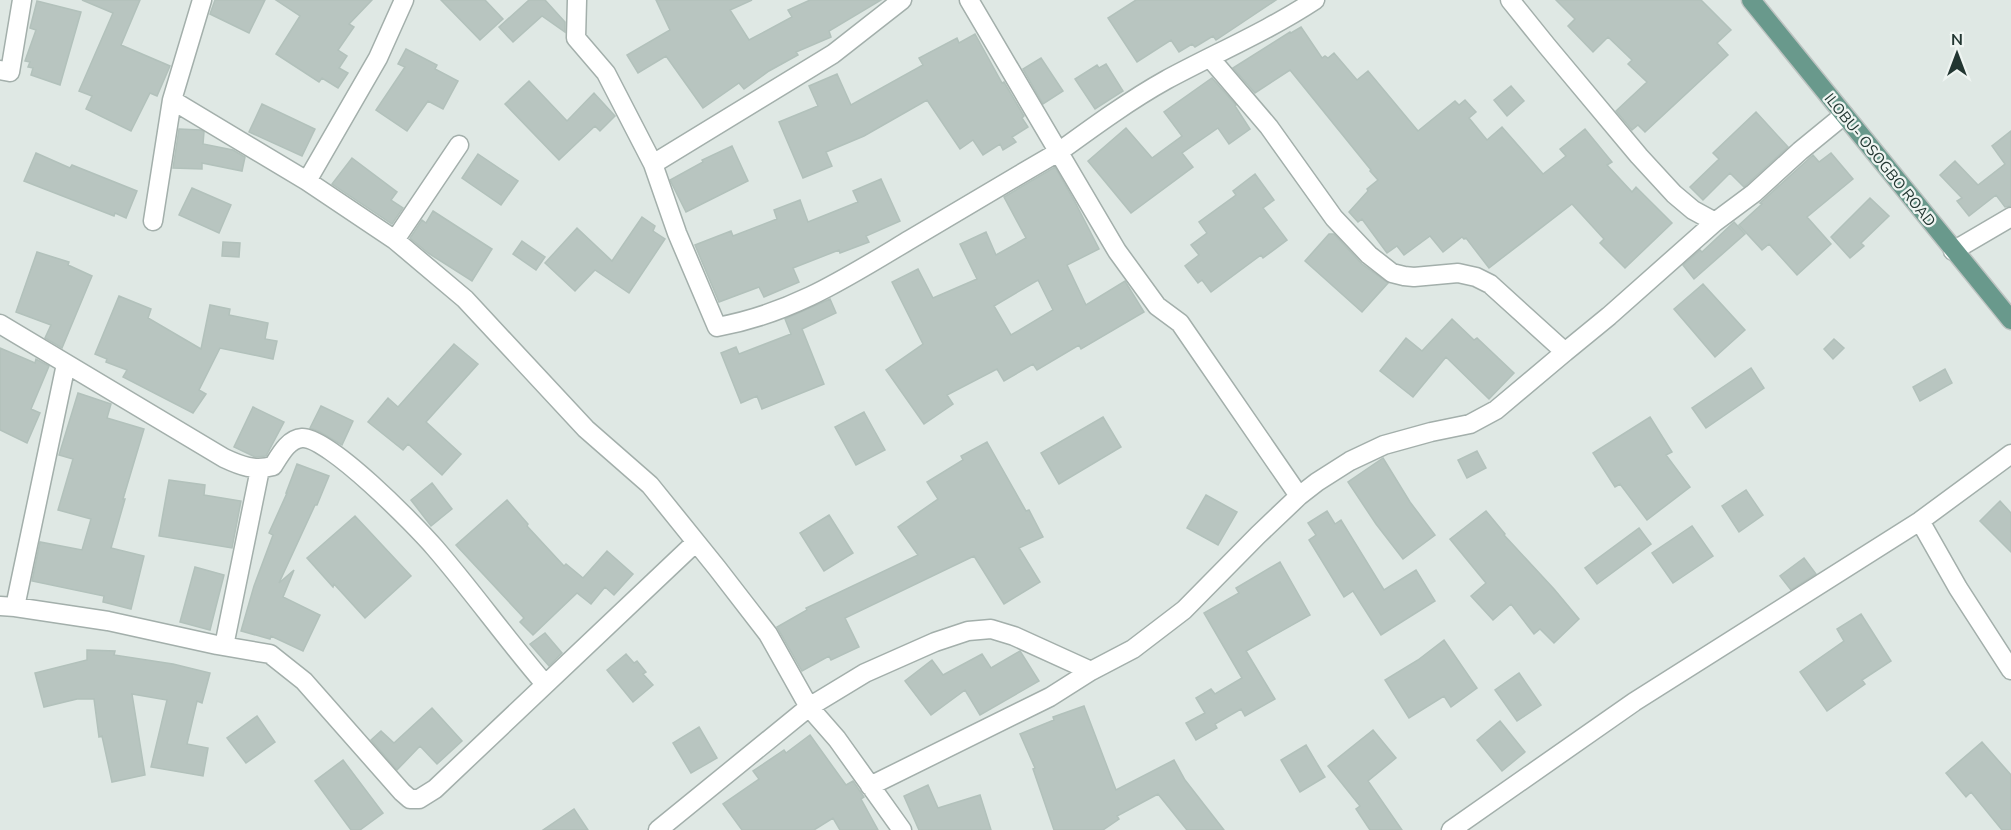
<svg xmlns="http://www.w3.org/2000/svg" width="2011" height="830" font-family="'Nunito Sans',sans-serif">
<style>
.building{fill:#b8c5c0;stroke:#b2c1bb;stroke-width:1.5;fill-rule:evenodd}
.lines{fill:none;stroke-linecap:round;stroke-linejoin:round}
.minor-casing{stroke:#a3afab;stroke-width:21}
.major-casing{stroke:#bdc3c1;stroke-width:21}
.minor{stroke:#fff;stroke-width:18}
.major{stroke:#69998c;stroke-width:18}
.labels{text-anchor:middle;dominant-baseline:central;stroke-width:4.5;stroke-linejoin:round;paint-order:stroke}
.street-label{font-size:15px;fill:#223631;stroke:#eff5f2}
</style>
<rect width="100%" height="100%" fill="#dfe8e4"/>
<path class="building" d="M82,0H140L121,45L170,66L157,96L150,93L131,131L86,109L92,96L79,91L113,13Z
M215,0H265L249,33L210,14Z
M276,0H372L349,24L354,27L338,50L347,56L339,68L348,73L338,88L322,78L319,82L276,54L300,16Z
M441,0H485L503,19L480,40Z
M529,0H545L565,22V32L542,16L513,42L499,27Z
M656,0H752L730,10L749,40L792,17L788,10L810,0H881L829,31L831,37L796,52L798,55L769,71L744,89L739,83L703,108L666,56L638,73L627,55L670,30Z
M1136,0H1276L1216,40L1213,36L1195,47L1192,44L1179,52L1171,40L1137,62L1108,18Z
M1556,0H1701L1731,30L1717,43L1728,55L1645,132L1638,125L1632,130L1616,111L1647,82L1628,64L1632,60L1608,37L1593,52L1568,26L1575,19Z
M37,1L81,12L60,85L31,75L33,68L28,67L30,62L25,61L36,30L30,28Z
M1301,27L1322,58L1325,56L1328,58L1334,53L1357,80L1368,71L1418,131L1455,101L1459,105L1465,100L1476,112L1469,118L1487,140L1502,127L1543,174L1566,156L1560,149L1585,129L1612,162L1607,165L1632,192L1636,187L1672,223L1625,268L1600,243L1604,239L1572,204L1489,268L1466,238L1464,239L1462,237L1443,252L1430,236L1404,255L1397,246L1387,253L1362,219L1358,222L1349,212L1368,191L1367,189L1378,180L1370,171L1371,170L1290,70L1255,93L1233,68L1290,32L1291,33Z
M975,34L1002,83L1004,82L1024,116L1022,118L1028,127L1012,137L1016,142L1003,150L1000,144L983,155L973,140L960,149L927,100L864,136L826,152L832,166L803,178L779,122L818,106L809,86L837,74L851,105L923,65L919,58L957,38L959,43Z
M406,49L437,65L435,69L458,81L443,109L428,101L407,131L376,110L405,67L398,64Z
M1041,58L1063,91L1043,104L1023,69Z
M1106,64L1123,91L1095,109L1075,79L1097,65L1099,68Z
M1212,78L1236,105L1235,106L1250,129L1229,144L1218,128L1182,153L1193,167L1131,213L1088,161L1126,128L1152,158L1182,136L1164,112Z
M529,81L567,121L594,93L615,116L600,131L595,126L559,160L505,104Z
M1511,86L1524,101L1507,116L1494,100Z
M262,104L315,129L302,156L249,132Z
M1756,112L1788,147L1744,187L1730,173L1703,200L1690,187L1719,159L1713,153Z
M179,129L201,130L204,132L203,144L233,150L245,157L242,171L202,163V169L173,168Z
M2011,131V206L2005,207L1996,195L1969,216L1957,201L1962,198L1940,175L1955,161L1978,185L2005,164L1992,146Z
M732,146L748,181L686,212L670,180L703,162L702,160Z
M36,153L70,168L72,165L137,191L126,218L115,213L114,216L24,181Z
M1831,153L1853,179L1807,217L1831,244L1797,275L1769,244L1762,250L1739,225L1762,204L1760,203L1813,155L1819,162Z
M478,154L518,181L501,205L462,178Z
M352,158L397,192L391,200L403,208L392,224L332,184Z
M1055,167L1075,202L1099,249L1067,265L1086,305L1125,281L1144,312L1081,349L1079,345L1037,370L1033,364L1004,381L997,369L947,395L953,404L924,424L886,370L923,344L892,282L918,269L933,298L977,279L960,244L986,232L996,255L1026,238L1004,197ZM1038,280L1053,310L1011,335L994,306Z
M1255,174L1274,200L1263,208L1287,240L1263,258L1261,255L1211,292L1202,280L1198,283L1185,266L1199,255L1191,245L1207,233L1199,222L1236,195L1233,191Z
M881,179L900,221L866,236L869,242L840,253L839,250L793,268L799,282L764,297L759,287L719,302L695,245L731,231L733,236L777,219L774,210L800,200L808,222L858,202L853,191Z
M192,188L231,205L219,233L179,215Z
M1870,198L1889,216L1861,243L1864,246L1850,258L1831,237Z
M433,211L492,249L472,281L428,253L410,238L422,220L426,223Z
M642,217L655,226L653,231L665,239L629,293L595,270L575,291L545,263L577,228L612,261Z
M1734,222L1745,234L1694,279L1683,265L1700,250L1702,252Z
M1329,234H1334L1362,264L1388,283L1362,312L1305,261Z
M522,241L545,257L536,270L513,254Z
M223,242L240,243L239,257L222,256Z
M37,252L69,262L68,265L92,276L62,348L45,338L51,325L16,312Z
M1703,284L1745,330L1715,357L1674,309Z
M119,296L151,309L148,318L201,349L210,305L230,309L229,315L268,323L265,339L277,341L273,359L220,348L199,390L206,394L193,413L123,377L127,370L106,362L107,359L95,354Z
M830,299L836,313L802,329L824,384L762,409L757,396L741,403L721,353L736,347L739,354L791,334L785,319Z
M1452,319L1474,340L1477,338L1514,373L1489,399L1446,357L1413,397L1380,371L1406,338L1422,351Z
M1834,339L1844,348L1833,359L1824,349Z
M454,344L478,364L426,422L461,454L442,475L408,444L403,450L368,422L388,398L398,407Z
M0,348L35,363L36,359L49,366L31,409L40,413L27,443L0,430Z
M1751,368L1764,388L1706,428L1692,408Z
M1945,369L1952,383L1920,401L1913,387Z
M78,393L111,404L107,418L144,429L123,499H125L111,548L144,556L131,609L103,602L104,596L32,581L40,542L82,550L91,519L58,510L73,459L59,455Z
M321,406L353,421L342,445L320,432L310,428Z
M253,407L284,422L266,456L255,457L234,447Z
M864,412L885,450L856,465L835,427Z
M1103,417L1121,447L1059,484L1041,453Z
M1650,417L1672,452L1666,455L1690,487L1647,520L1620,484L1615,487L1593,453Z
M987,442L1026,511L1029,510L1043,537L1019,548L1040,582L1004,604L974,556L845,618L859,647L831,660L829,656L802,671L777,627L807,610L806,608L918,555L898,527L938,499L927,482L963,460L961,456Z
M1477,451L1486,468L1467,478L1458,460Z
M1383,458L1410,502L1435,535L1403,559L1376,524L1348,482Z
M297,464L329,476L317,505H315L279,583L294,570L283,597L320,615L303,651L271,636L270,639L241,631L254,586L273,535L269,533L287,493H286Z
M169,480L205,485L204,495L241,501L232,548L159,536Z
M432,483L452,509L431,526L411,500Z
M1746,490L1763,515L1739,532L1722,506Z
M1206,495L1237,512L1218,545L1187,528Z
M507,500L528,524L527,526L564,566L566,564L583,578L607,551L633,574L614,595L605,587L591,604L577,593L533,635L520,622L524,618L456,545Z
M2000,501L2011,513V552L1980,521Z
M1327,511L1335,524L1341,520L1384,590L1416,570L1435,601L1381,635L1353,591L1344,597L1309,540L1316,535L1308,523Z
M1486,511L1505,534L1504,535L1554,589L1579,619L1554,643L1540,629L1534,634L1511,604L1493,620L1471,596L1486,583L1450,539Z
M829,515L853,553L824,571L800,533Z
M355,516L411,576L365,618L334,584L333,587L307,558Z
M1692,526L1713,556L1673,583L1652,553Z
M1639,528L1651,544L1597,584L1585,568Z
M1804,558L1816,574L1791,590L1780,576Z
M1280,562L1310,615L1246,651L1275,699L1245,716L1241,709L1215,724L1217,728L1196,740L1186,723L1205,713L1196,698L1211,689L1215,694L1242,678L1204,613L1239,593L1236,588Z
M195,567L224,575L210,630L180,622Z
M1861,614L1891,661L1862,680L1865,684L1827,711L1800,672L1844,641L1837,629Z
M545,633L562,653L549,666L530,644Z
M1444,640L1477,688L1451,707L1444,696L1409,718L1385,680L1418,660Z
M87,650L115,651L114,655L173,664L210,673L202,703L197,701L187,744L208,748L203,776L151,767L167,700L132,694L145,775L112,782L102,736L99,737L94,699H77L44,707L35,673L87,660Z
M1020,651L1039,681L980,715L965,690L931,715L905,681L932,660L943,675L982,654L991,668Z
M626,654L634,663L637,661L646,672L643,674L653,685L633,702L607,670Z
M1519,673L1541,705L1517,721L1495,690Z
M1084,706L1116,790L1174,760L1185,780L1224,830H1187L1158,794L1117,816L1119,819L1103,830H1054L1033,769L1035,768L1020,734L1054,720L1053,717Z
M432,708L462,741L437,764L420,746L397,770L371,740L381,731L394,743Z
M257,716L275,742L246,763L227,738Z
M1500,721L1525,752L1502,771L1477,740Z
M699,727L717,758L691,773L673,743Z
M1373,730L1396,758L1368,781L1402,830H1370L1356,809L1360,806L1328,766Z
M810,735L846,785L853,781L864,797L861,799L878,830H840L833,818L814,830H742L723,804L759,779L753,771L784,750L786,753Z
M1982,742L2011,775V830H2002L1971,792L1966,797L1946,773Z
M1306,745L1325,777L1300,792L1281,760Z
M343,760L383,813L360,830H351L315,781Z
M928,785L938,808L980,795L991,830H919L904,796Z
M574,809L588,830H543Z"/>
<g class="lines">
<g class="minor-casing">
<path id="minor" d="M577,0L576,38L606,73L653,164L677,233L717,327C793,313 846,278 911,239C960,210 1010,180 1060,151C1093,127 1130,100 1166,80C1216,53 1268,31 1315,0
M969,0L1117,251L1157,306L1180,323L1299,496
M1510,0L1547,46L1639,156L1674,194L1693,210L1715,222L1754,193L1800,151L1844,115
M1210,58L1269,127L1334,218L1369,255L1392,273L1404,276L1414,277L1458,273L1476,277L1490,284L1565,352L1609,316L1715,222
M0,70L10,72L22,0
M172,100L307,181L395,240L465,299L586,429L650,485L717,568L768,634L809,707L837,739L902,830
M653,164L833,54L902,0
M307,181L378,58L404,0
M153,221L172,100L202,0
M395,240L459,145
M1953,251L2011,217
M0,324L224,458C241,466 254,471 273,466C280,455 288,439 302,438C328,436 416,526 435,548C473,592 507,640 545,684
M1920,521L1958,588L2011,670
M0,606L15,607L108,621L217,645L270,654L304,681L402,792L410,799H419L435,789L696,542
M15,607L66,364
M224,646L260,469
M870,786L1050,697L1091,671L1133,649L1184,610L1258,535L1299,496L1317,482L1350,461L1384,445L1431,432L1470,424L1496,410L1565,352
M658,830L809,707L865,673L935,642L968,631L991,629L1014,636L1091,671
M1451,830L1634,702L1920,521L2011,454"/>
</g>
<g class="major-casing">
<path id="major" d="M1751,0L2011,320"/>
</g>
<use href="#minor" class="minor"/>
<use href="#major" class="major"/>
</g>
<g class="labels">
<g class="street-label">
<text transform="translate(1880 160) rotate(51)">ILOBU- OSOGBO ROAD</text>
</g>
</g>
<g transform="translate(1957 54)" stroke="#eff5f2" stroke-width="4.5" paint-order="stroke">
<path d="M0-4.5L10 22L0 15L-10 22Z" fill="#223631"/>
<text y="-9" font-size="16" font-weight="bold" text-anchor="middle" fill="#223631">N</text>
</g>
</svg>
